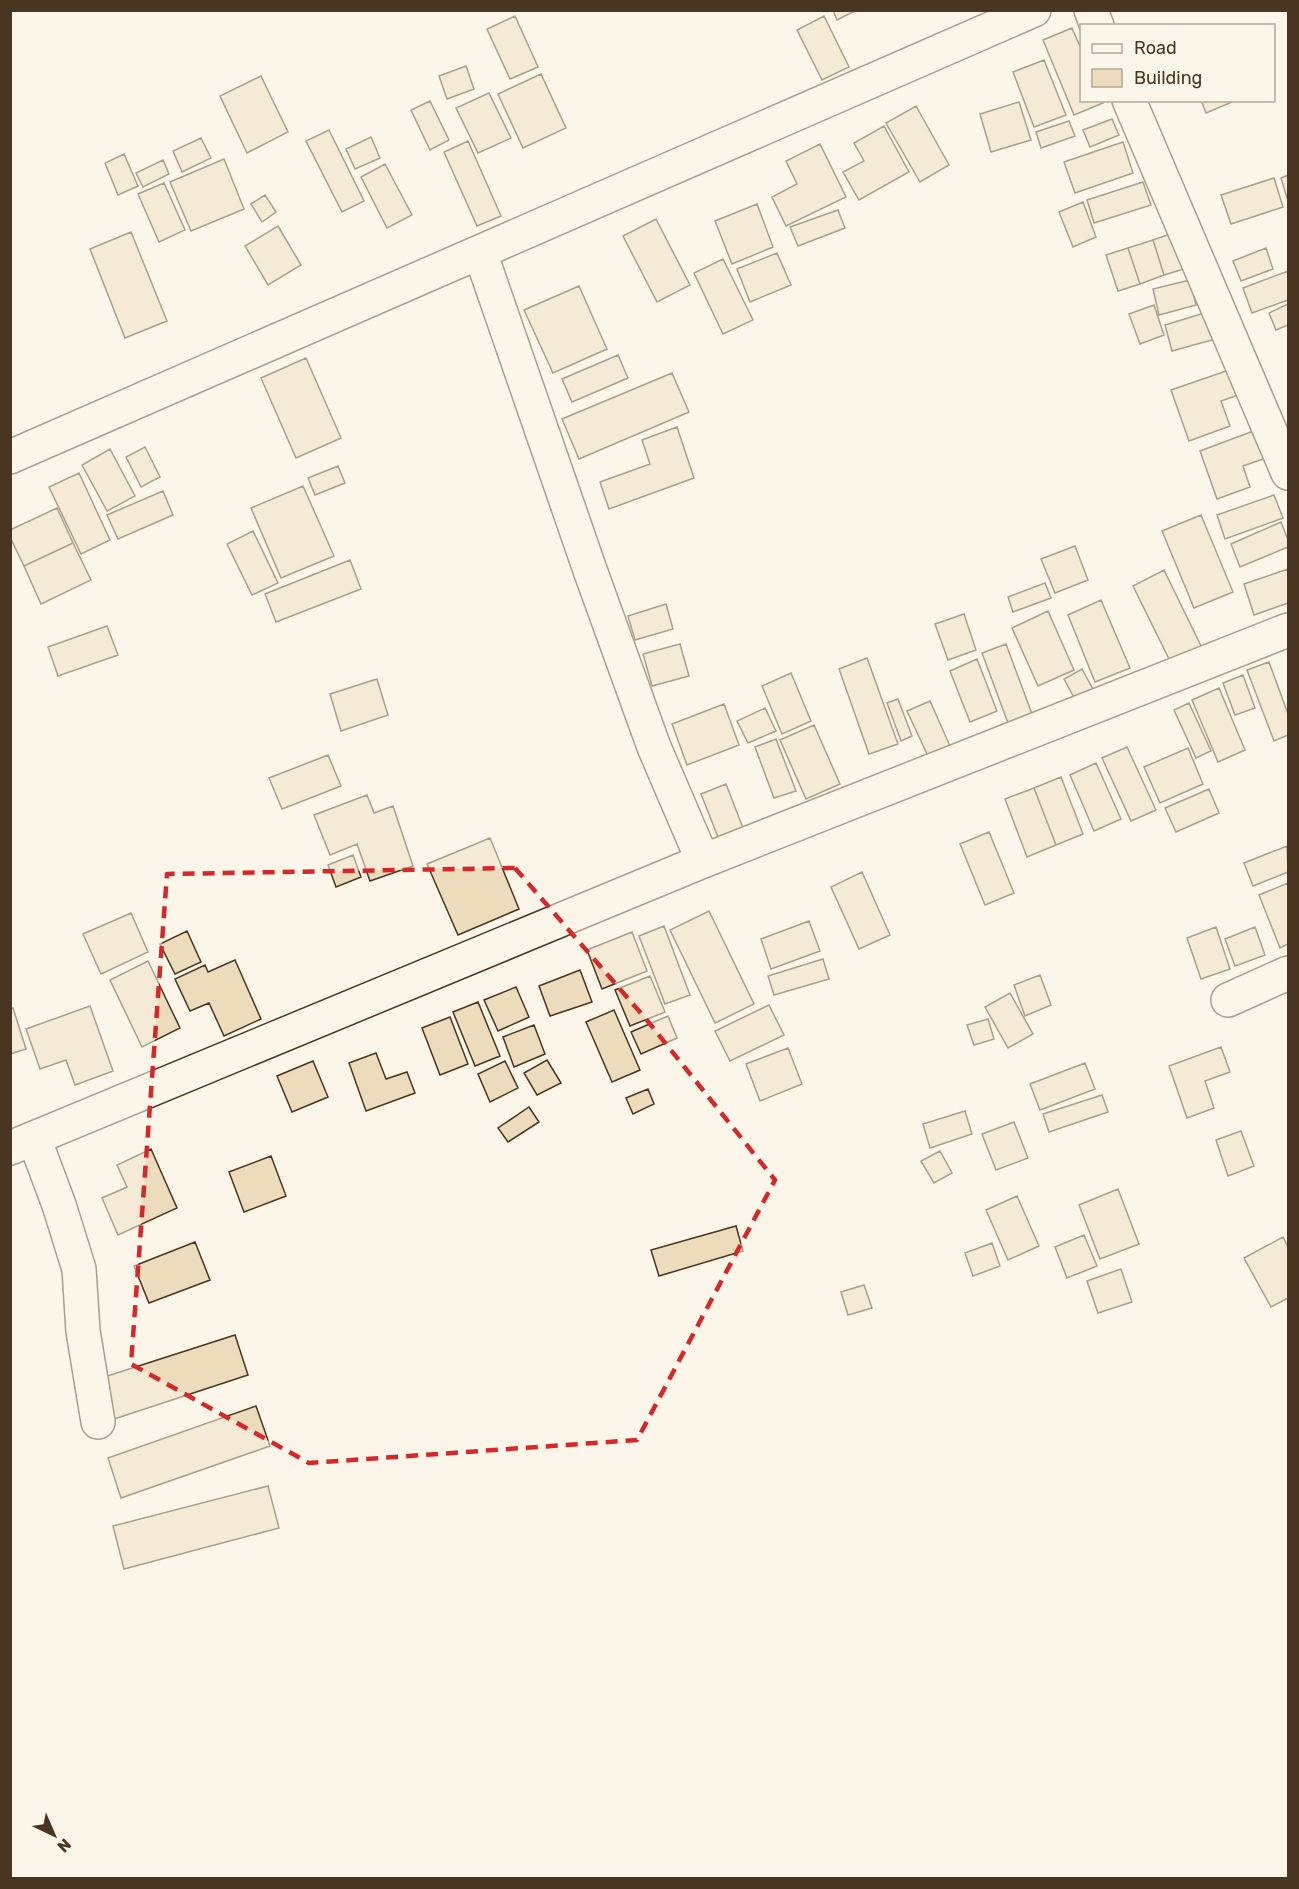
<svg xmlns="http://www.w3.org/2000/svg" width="1299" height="1889" font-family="Rubik,sans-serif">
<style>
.building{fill:#ecdcbc;stroke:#4a3520;stroke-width:1.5}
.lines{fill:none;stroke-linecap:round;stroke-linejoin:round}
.minor-casing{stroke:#4a3520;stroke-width:36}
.minor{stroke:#fbf6e9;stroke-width:33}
.marked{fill:none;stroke:#d62828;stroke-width:4.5;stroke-dasharray:12 8;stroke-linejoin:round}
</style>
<rect width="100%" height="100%" fill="#fbf6e9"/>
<path class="building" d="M833,10H857L837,20Z
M515,16L538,67L510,79L487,29Z
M824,16L849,67L822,80L797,30Z
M1072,28L1082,51V100H1102L1103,103L1074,115L1043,40Z
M1044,60L1066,115L1034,127L1013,72Z
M466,66L474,89L447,99L439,76Z
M541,74L566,128L523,148L498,94Z
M261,76L288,132L247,153L220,96Z
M489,93L511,138L478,153L456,108Z
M1201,100H1232V102L1206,113Z
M430,101L449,140L430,150L411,110Z
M1019,102L1031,140L991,152L980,114Z
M916,106L949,165L920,182L886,123Z
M1112,119L1119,135L1090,147L1083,130Z
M1069,121L1075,136L1041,148L1036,132Z
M884,126L909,172L859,200L843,172L864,161L854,143Z
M329,130L364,201L342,212L306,141Z
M371,137L380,158L355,169L346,149Z
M201,138L211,158L182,172L173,151Z
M468,141L501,216L477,226L444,152Z
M1123,142L1133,173L1075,193L1064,162Z
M820,144L846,197L786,226L772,197L797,184L786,161Z
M124,154L138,186L118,195L105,163Z
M224,159L244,209L191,231L170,182Z
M163,160L169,174L143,187L136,173Z
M385,164L412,215L387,228L361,177Z
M1288,175V197L1287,198L1281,178Z
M1274,178L1283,207L1231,224L1221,195Z
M1143,182L1151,205L1094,223L1087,200Z
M164,183L185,230L159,242L138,194Z
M265,195L276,212L262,222L251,204Z
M1083,202L1096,237L1073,247L1059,212Z
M757,204L773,247L732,264L715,221Z
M838,210L845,228L798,246L790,227Z
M656,219L690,285L657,302L623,236Z
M278,226L301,265L268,285L245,246Z
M131,232L167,321L125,338L90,249Z
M1176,232L1187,268L1164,275L1153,240Z
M1153,240L1164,275L1140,284L1128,248Z
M1128,248L1140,284L1118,291L1106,255Z
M1266,248L1273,269L1241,281L1233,261Z
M777,253L791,285L750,302L737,269Z
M723,259L753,320L723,334L694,273Z
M1288,271V300L1252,313L1243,288Z
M1190,280L1196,305L1159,315L1153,289Z
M579,286L607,349L553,373L524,310Z
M1288,304V325L1276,330L1269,313Z
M1154,305L1164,335L1140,344L1129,314Z
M1211,311L1219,338L1172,351L1165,325Z
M618,355L628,378L572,402L562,379Z
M306,358L341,438L296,458L261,378Z
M1232,369L1241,394L1221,401L1230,426L1189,441L1171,390Z
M672,373L689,412L579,459L562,419Z
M677,427L694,478L609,509L600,482L650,464L642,440Z
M1256,430L1266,458L1243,466L1250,487L1217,499L1200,451Z
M145,447L160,477L141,487L126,457Z
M110,449L135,496L107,511L82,465Z
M338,466L345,483L315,495L308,478Z
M79,473L110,540L81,554L49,487Z
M303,486L334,556L281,578L251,508Z
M163,491L173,515L118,539L107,515Z
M1274,495L1283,518L1225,539L1217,515Z
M57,508L73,543L24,566L10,537V530Z
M1201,515L1233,592L1194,608L1162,531Z
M1281,522L1288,540V547L1240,567L1231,544Z
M253,531L278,583L252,595L227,544Z
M73,543L91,580L41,604L24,566Z
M1075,546L1088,580L1055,593L1041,559Z
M350,560L361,589L276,622L265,594Z
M1288,569V603L1254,615L1244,584Z
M1164,570L1202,648L1171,663L1133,586Z
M1045,583L1051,598L1013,612L1008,597Z
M1101,600L1130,668L1095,682L1068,615Z
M666,604L673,629L635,640L628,616Z
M1048,611L1074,670L1038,686L1012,628Z
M964,614L976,650L948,660L935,624Z
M107,626L118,655L58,676L48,647Z
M680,644L689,676L652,686L643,654Z
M1006,644L1032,714L1008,723L982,653Z
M867,658L898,744L869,754L839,669Z
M977,659L997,711L970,722L950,671Z
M1269,662L1288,714V735L1274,741L1247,670Z
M1082,669L1095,693L1077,703L1064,679Z
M791,673L811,721L782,734L762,686Z
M1243,675L1255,708L1235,715L1223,683Z
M377,679L388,715L341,731L330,694Z
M1219,688L1245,750L1218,762L1192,700Z
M898,699L912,736L901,741L887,703Z
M930,701L950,746L928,756L907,711Z
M1189,703L1211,751L1196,758L1174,710Z
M724,704L739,745L687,765L672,724Z
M765,708L776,731L748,743L737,721Z
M814,725L840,784L806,799L780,740Z
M776,739L796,791L774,798L755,747Z
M1127,747L1156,810L1131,821L1102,758Z
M1188,748L1203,784L1160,803L1144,767Z
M328,755L341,786L282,809L269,778Z
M1096,763L1121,819L1094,831L1070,775Z
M1061,777L1083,834L1056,845L1034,788Z
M726,784L743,828L718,837L701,794Z
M1034,788L1056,845L1027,857L1005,799Z
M1209,789L1219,813L1176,832L1165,808Z
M367,795L374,813L393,806L413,866L370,881L357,844L330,855L314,815Z
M989,832L1014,893L985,905L960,844Z
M490,838L519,909L458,935L427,864Z
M1287,846L1288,872L1253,886L1244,863Z
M353,855L361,877L336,887L328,865Z
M862,872L890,935L859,949L831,887Z
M1288,883V944L1280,948L1259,895Z
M709,911L754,1004L715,1023L670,930Z
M131,913L148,952L101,974L83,934Z
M809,921L820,951L771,969L761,939Z
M664,926L690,995L665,1004L639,936Z
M1216,927L1230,969L1201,979L1187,938Z
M1255,927L1265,955L1235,966L1225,939Z
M187,931L201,962L175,974L160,944Z
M632,932L647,971L602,989L587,950Z
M823,959L829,979L774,995L768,976Z
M235,960L261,1019L224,1036L209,1003L190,1011L175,979L205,965L208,972Z
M148,961L180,1028L142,1047L110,980Z
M580,970L592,1002L550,1016L539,986Z
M1040,975L1051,1005L1025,1016L1014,985Z
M650,976L665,1012L630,1026L615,990Z
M516,987L529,1017L498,1031L484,1000Z
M1010,993L1033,1034L1008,1048L985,1007Z
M478,1002L500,1056L475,1066L453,1012Z
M769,1005L784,1035L730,1061L715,1031Z
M90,1006L113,1071L75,1085L66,1060L40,1069L26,1029Z
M13,1008L26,1049L10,1054V1009Z
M614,1010L640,1070L612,1082L586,1022Z
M668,1016L677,1038L641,1054L631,1032Z
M450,1017L468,1064L440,1075L422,1028Z
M988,1019L994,1039L974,1045L967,1025Z
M534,1025L545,1054L514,1067L503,1037Z
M1221,1047L1230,1072L1205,1081L1214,1108L1187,1118L1169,1066Z
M788,1048L802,1084L760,1101L746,1064Z
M376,1053L386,1079L407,1072L415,1093L366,1111L349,1063Z
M547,1060L561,1083L537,1095L524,1073Z
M313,1061L328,1097L292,1112L277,1076Z
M505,1061L518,1088L490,1102L478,1074Z
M1085,1063L1095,1089L1040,1110L1030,1084Z
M648,1089L654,1104L633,1114L626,1098Z
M1102,1095L1108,1112L1049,1132L1043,1114Z
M529,1107L539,1122L508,1142L498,1128Z
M965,1111L972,1134L930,1148L923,1124Z
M1014,1122L1028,1158L996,1170L982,1134Z
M1241,1131L1254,1166L1228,1176L1216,1140Z
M151,1149L177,1208L118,1235L102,1198L127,1187L117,1165Z
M940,1151L952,1173L934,1183L921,1161Z
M271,1156L286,1196L244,1212L229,1172Z
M1118,1189L1139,1244L1100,1259L1079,1205Z
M1017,1196L1039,1246L1008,1260L986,1210Z
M736,1226L743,1251L659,1276L651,1250Z
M1084,1235L1097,1266L1067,1278L1055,1247Z
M1283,1237L1288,1247V1298L1271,1307L1244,1258Z
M195,1242L210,1280L149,1303L134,1266Z
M992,1243L1000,1266L973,1276L965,1253Z
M1121,1269L1132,1302L1098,1313L1087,1281Z
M864,1285L872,1308L848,1315L841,1292Z
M235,1335L248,1375L108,1421L95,1380Z
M256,1406L270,1446L121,1498L108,1458Z
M268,1486L279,1528L124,1569L113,1526Z"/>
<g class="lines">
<g class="minor-casing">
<path id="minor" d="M1091,10L1097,26
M1129,100L1288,473
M480,252L590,570L654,747L703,861
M10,457L1034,10
M1228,1000L1288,973
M34,1138L59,1205L79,1269L83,1331L98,1422
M10,1148L703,861L1288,630"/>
</g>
<use href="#minor" class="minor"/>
</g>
<path d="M0 0H1299V1889H0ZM515,868L646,1019L775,1180L637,1440L309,1463L131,1364L167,874Z" fill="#fbf6e9" fill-opacity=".55" fill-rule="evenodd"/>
<path class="marked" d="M515,868L646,1019L775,1180L637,1440L309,1463L131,1364L167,874Z"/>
<rect width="1299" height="1889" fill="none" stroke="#4a3520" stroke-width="24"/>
<rect x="1080" y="24" width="195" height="78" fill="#fbf6e9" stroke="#b4a999" stroke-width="1.5"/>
<rect x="1092" y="44" width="30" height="9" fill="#fbf6e9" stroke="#b4a999" stroke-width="1.5"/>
<text x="1134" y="54" font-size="18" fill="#4a3520">Road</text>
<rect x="1092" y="69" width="30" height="18" fill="#ecdcbc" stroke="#b4a999" stroke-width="1.5"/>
<text x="1134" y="84" font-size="18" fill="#4a3520">Building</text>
<g transform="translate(54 1835) rotate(136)" stroke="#fbf6e9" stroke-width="4.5" paint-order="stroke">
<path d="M0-4.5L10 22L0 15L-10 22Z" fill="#4a3520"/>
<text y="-9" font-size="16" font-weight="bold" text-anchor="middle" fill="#4a3520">N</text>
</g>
</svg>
